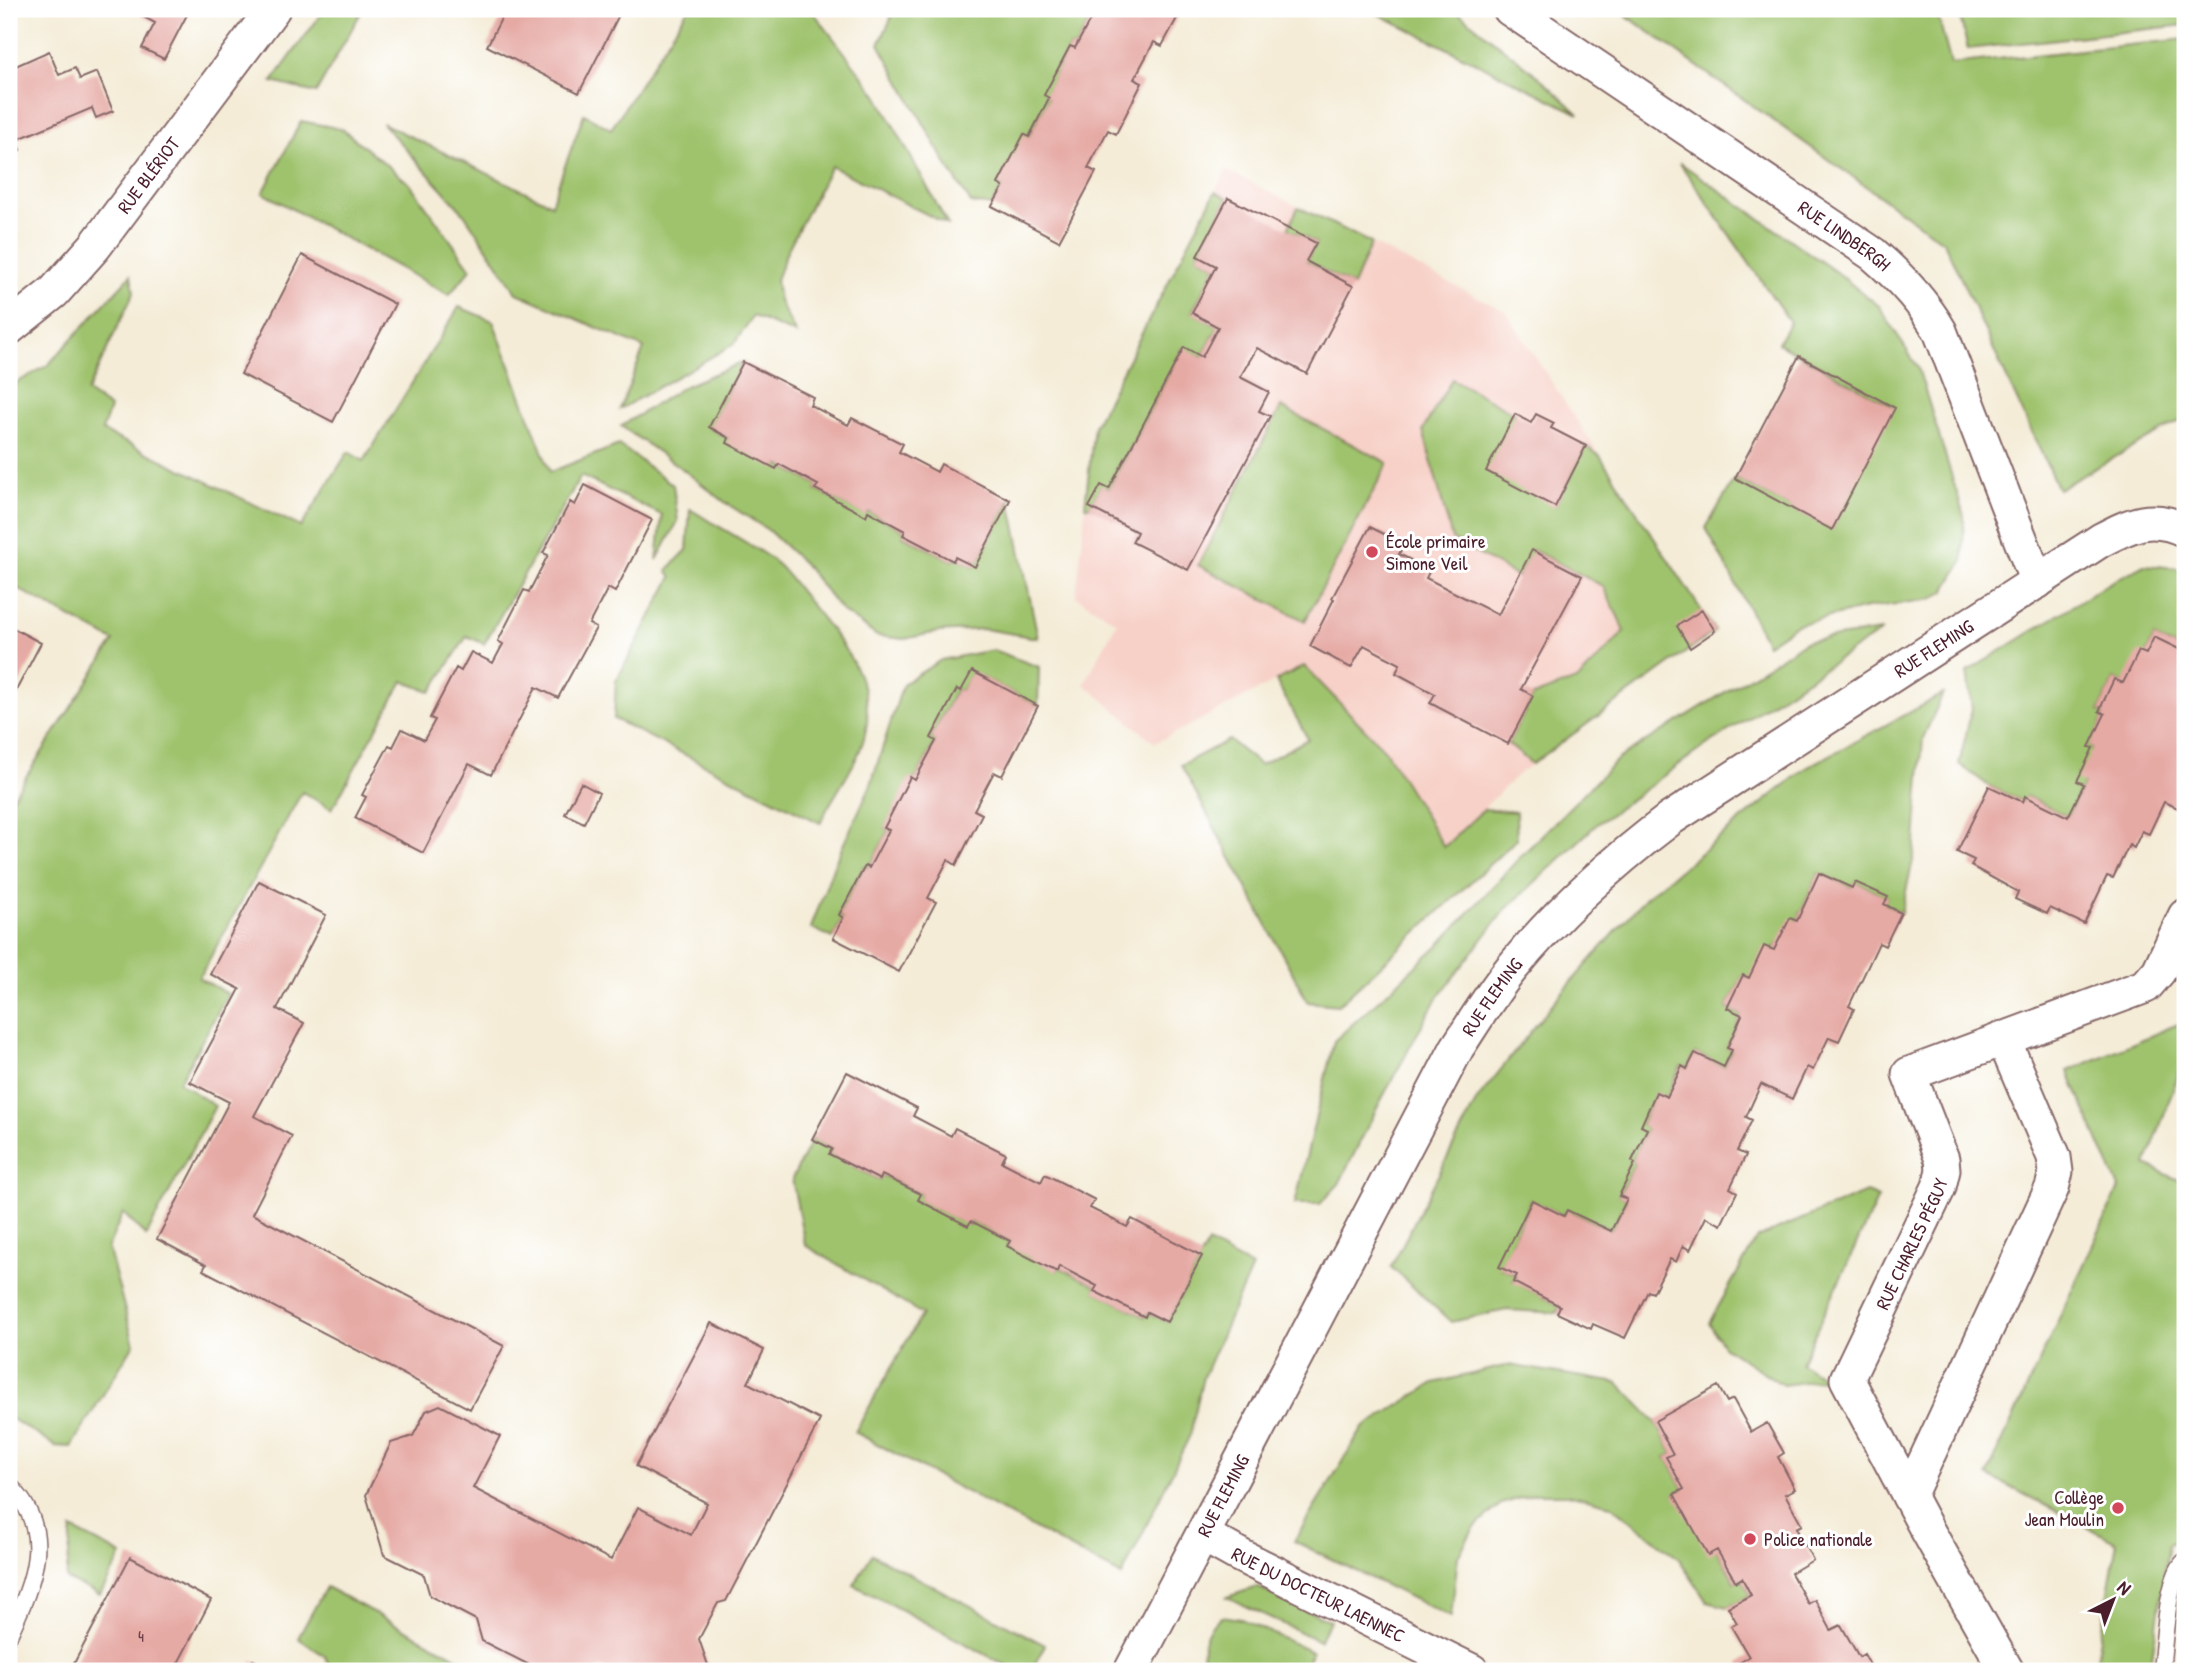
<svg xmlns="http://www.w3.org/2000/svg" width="2194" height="1680" font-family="'Patrick Hand',sans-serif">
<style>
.built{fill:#f7d1c8}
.green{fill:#9fc36d;stroke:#74714c;stroke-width:2}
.building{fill:#e6aaa5}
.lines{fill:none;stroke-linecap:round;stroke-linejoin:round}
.service-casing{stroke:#866767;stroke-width:19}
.minor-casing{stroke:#866767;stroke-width:37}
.service{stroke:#fff;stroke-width:16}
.minor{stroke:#fff;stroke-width:33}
.poi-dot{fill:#d1495b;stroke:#fff;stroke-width:2.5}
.labels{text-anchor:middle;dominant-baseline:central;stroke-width:6;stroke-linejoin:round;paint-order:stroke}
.number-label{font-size:16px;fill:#71424a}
.street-label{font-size:19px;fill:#4a1f2b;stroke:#fff}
.poi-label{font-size:19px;fill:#4a1f2b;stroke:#fff;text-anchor:start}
</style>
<rect width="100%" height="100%" fill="#fff"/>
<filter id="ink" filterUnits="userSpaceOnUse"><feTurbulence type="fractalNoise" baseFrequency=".0143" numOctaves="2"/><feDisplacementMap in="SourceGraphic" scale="14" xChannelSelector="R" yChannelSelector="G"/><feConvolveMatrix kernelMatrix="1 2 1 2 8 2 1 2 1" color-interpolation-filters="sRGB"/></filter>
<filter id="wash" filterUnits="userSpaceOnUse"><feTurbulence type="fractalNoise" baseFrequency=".00686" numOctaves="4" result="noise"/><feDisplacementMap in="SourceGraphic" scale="28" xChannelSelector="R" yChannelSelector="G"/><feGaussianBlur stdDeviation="1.57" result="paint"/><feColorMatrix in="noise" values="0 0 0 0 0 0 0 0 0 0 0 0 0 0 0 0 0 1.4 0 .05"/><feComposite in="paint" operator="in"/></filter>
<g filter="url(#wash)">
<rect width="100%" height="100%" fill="#f4ecd7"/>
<path class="built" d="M1226,170L1505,311L1715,631L1516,776L1397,895L1276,681L1155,743L1084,684L1117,622L1076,597L1094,426Z"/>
<path class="green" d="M325,9H363L316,93L272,82Z
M688,9H811L877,95L948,225L831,166L787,251L776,280L779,301L796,334L753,316L734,344L620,409L644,348L517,293L463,212L382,123L551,204L584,114L611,129Z
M889,9L1095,10L1075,48L1070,46L1045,95L1049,98L992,206L971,203L951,172L879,44L891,19Z
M1368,9H1454L1539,77L1579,114Z
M1617,9H1936L1951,64L2185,39V418L2058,489L1944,242Z
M1958,9H2185V25L1968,49Z
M301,121L342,129L410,184L471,269L449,295L263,193Z
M1679,162L1836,272L1879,306L1918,368L1964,516L1963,561L1945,591L1932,599L1867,608L1796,625L1767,644L1706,528L1735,478L1832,529L1892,406L1778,343L1790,322Z
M1215,192L1228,198L1197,256L1216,266L1192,312L1218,327L1202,357L1183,348L1109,489L1101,486L1089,507L1085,506L1094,426Z
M1298,207L1371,243L1353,286L1306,261L1316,243L1288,229Z
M131,275L134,292L87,392L110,408L102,431L301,527L348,452L364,461L459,307L493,321L550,472L619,445L673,485L678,521L657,560L662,515L581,476L484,644L467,636L431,692L403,681L332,809L302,792L199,978L228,994L179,1082L215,1106L146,1236L123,1213L108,1247L134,1344L71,1447L55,1446L9,1417V803L114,641L9,584V387L48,365Z
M743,362L709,428L818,485L816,490L866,515L868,511L905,531L903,536L953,561L955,557L975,567L1010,500L1038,638L984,629L938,632L904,639L877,636L842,611L805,565L768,530L726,503L681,468L621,426L685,386Z
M1452,379L1515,414L1555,506L1586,446L1600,456L1715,631L1532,764L1508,744L1533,696L1579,679L1625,631L1603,586L1533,550L1518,577L1452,539L1423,430Z
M1281,407L1388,463L1305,621L1198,565Z
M690,509C716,526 753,544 776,563C787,572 795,586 804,596C833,633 871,671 867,722C864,759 835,790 820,823L614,719L616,681L672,577L667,570L687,550Z
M2144,565L2177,568L2185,575V652L2154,637L2146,654L2123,683L2114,679L2099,711L2105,714L2090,747L2093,748L2084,784L2068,817L2026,796L2023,802L1989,786L1959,764L1972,709L1967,672L2109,583Z
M1882,631L1702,748L1597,824L1504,911L1434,1003L1379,1104L1339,1184L1320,1204H1295L1334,1041L1439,945L1522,855L1618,759L1807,641Z
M993,650L1039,667L1038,706L972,672L961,691L956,689L931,738L936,741L915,780L911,778L885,828L889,830L869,868L864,866L839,915L843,918L833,938L811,928L834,865L870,787L903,684L941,660Z
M1304,666L1385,750L1444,847L1484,809L1516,812L1517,839L1338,1005L1308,1002L1181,765L1229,740L1260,765L1308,739L1276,681Z
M1943,694L1923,738L1914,856L1901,913L1884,904L1887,897L1856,882L1852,888L1819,873L1797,921L1749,978L1743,976L1727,1008L1742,1015L1727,1048L1732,1050L1724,1067L1695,1053L1687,1069L1681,1066L1667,1097L1656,1093L1641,1125L1647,1129L1632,1161L1635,1163L1619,1195L1627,1199L1611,1231L1568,1210L1564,1216L1531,1200L1500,1267L1517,1275L1513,1281L1560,1306L1557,1313L1507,1310L1451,1322L1391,1267L1477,1100L1554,1002L1647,896L1806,768Z
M2178,1024L2185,1031V1056L2146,1165L2185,1183V1538L2169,1544L2150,1671H2094L2117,1542L1987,1475L2119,1188L2068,1071Z
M812,1139L832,1149L830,1154L879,1180L882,1175L921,1194L919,1200L968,1225L971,1221L1010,1241L1007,1245L1057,1271L1059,1267L1097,1286L1095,1291L1145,1317L1147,1312L1167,1322L1208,1243L1252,1267L1203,1377L1190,1435L1122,1576L855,1432L922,1314L805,1245L792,1179Z
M1866,1192L1878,1198L1801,1363L1825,1379L1783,1385L1723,1346L1709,1323L1757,1238Z
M1509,1365L1618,1383L1655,1421L1673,1454L1666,1457L1684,1489L1675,1494L1717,1550L1735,1582L1742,1578L1751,1595L1728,1607L1707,1602L1679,1559L1611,1505L1568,1494H1534L1501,1504L1474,1528L1458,1556L1451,1617L1294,1541L1363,1428L1434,1383Z
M72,1529L122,1555L100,1595L66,1579Z
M872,1554L1045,1645L1031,1671H1017L854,1585Z
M326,1587L482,1671H331L325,1656L298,1638Z
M1257,1587L1330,1621L1319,1641L1227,1597Z
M1221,1616L1241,1619L1312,1652L1302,1671H1203C1201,1648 1202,1633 1221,1616Z"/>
<g id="blocks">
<path class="building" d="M143,9H190L164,59L142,48L155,23L140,15Z
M506,9H622L579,93L487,46Z
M1096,9H1182L1162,46L1154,42L1134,79L1142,83L1116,134L1108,130L1088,168L1096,172L1059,241L992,206L1003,187L998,184L1024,134L1029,137L1049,98L1044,95L1070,46L1075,48Z
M49,51L59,75L75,68L80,79L97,72L113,111L96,118L92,108L16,140L20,150L9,155V96L15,93L9,78V69Z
M1228,198L1316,243L1306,261L1353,286L1307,374L1257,348L1240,377L1269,392L1259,411L1270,416L1188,570L1132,542L1137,532L1089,507L1101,485L1109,489L1184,347L1202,357L1218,327L1192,313L1216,266L1197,256Z
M302,255L395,304L333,422L241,374Z
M1799,356L1895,408L1832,530L1735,478Z
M743,362L813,397L810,405L848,425L852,418L903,444L899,452L937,472L941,464L1010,500L975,567L955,557L953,561L903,535L905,531L868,511L866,516L815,489L818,485L779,464L776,469L727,443L729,438L709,427Z
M1515,414L1531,423L1536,414L1554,423L1551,428L1586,446L1555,507L1486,471Z
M585,485L652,520L615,592L608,588L589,624L596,628L558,698L536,687L491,775L469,764L423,853L355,818L366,797L362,795L389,745L393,747L402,729L424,740L435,720L430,718L456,668L461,671L471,652L493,663L503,644L498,641L524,590L529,592L548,555L543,553L570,502L575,505Z
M1370,527L1404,544L1399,554L1430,570L1426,578L1498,615L1532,550L1582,576L1521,689L1533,696L1508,744L1430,703L1435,694L1396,673L1400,664L1364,645L1351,668L1310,646L1334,599L1332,598Z
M1702,610L1715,631L1690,648L1677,626Z
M9,626L41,643L9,704Z
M2154,637L2185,652V798L2180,809L2164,802L2149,834L2142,831L2134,848L2129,845L2113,878L2107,876L2084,924L2050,908L2047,914L2015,899L2018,892L1971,866L1974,860L1957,852L1989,786L2023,802L2025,796L2068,817L2084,784L2077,781L2093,748L2089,747L2105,714L2099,711L2114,679L2123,683L2139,651L2146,654Z
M972,671L1038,706L1002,776L994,772L974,810L982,814L956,865L948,860L928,898L936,902L899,972L833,938L843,918L839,915L865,866L869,868L889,830L884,828L910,777L915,780L936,741L931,738L957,689L961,691Z
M581,783L599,793L584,823L565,814Z
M1819,873L1852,888L1855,882L1888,897L1884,904L1901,913L1885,946L1879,943L1849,1006L1854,1009L1839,1041L1829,1037L1813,1070L1807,1067L1792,1099L1761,1084L1746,1117L1752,1120L1737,1151L1746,1155L1730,1188L1737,1192L1721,1225L1706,1217L1690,1250L1683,1246L1676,1262L1670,1259L1653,1293L1648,1291L1625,1338L1593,1324L1591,1329L1557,1313L1560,1306L1513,1282L1517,1275L1499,1267L1532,1200L1564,1216L1567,1210L1611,1231L1627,1199L1619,1196L1635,1163L1632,1161L1647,1129L1641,1126L1656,1092L1667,1097L1682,1066L1687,1069L1695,1053L1724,1067L1732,1050L1727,1048L1742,1015L1727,1008L1743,975L1749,978L1764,946L1774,950L1790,918L1797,921Z
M259,881L326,915L277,1009L304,1023L254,1116L292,1136L252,1214L504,1346L470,1409L203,1270L206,1265L157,1239L229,1102L190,1082L240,989L210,974Z
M847,1072L917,1108L913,1116L951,1136L955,1128L1006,1154L1002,1162L1041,1182L1045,1174L1095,1200L1090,1208L1127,1227L1132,1219L1202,1256L1167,1322L1147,1312L1145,1317L1094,1291L1097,1286L1059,1266L1057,1272L1007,1246L1010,1241L971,1221L968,1226L918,1200L921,1194L882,1175L880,1180L829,1154L832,1149L812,1139Z
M711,1323L764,1350L748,1383L820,1420L726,1601L718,1603L699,1639L710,1671H607L602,1668L592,1671H541L482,1641L476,1620L430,1596L424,1575L384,1555L366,1495L391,1443L413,1436L426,1411L440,1405L500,1436L473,1488L611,1560L638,1507L691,1535L707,1503L636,1466Z
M1718,1386L1727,1402L1733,1399L1751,1432L1767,1423L1784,1453L1778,1457L1795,1489L1785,1494L1802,1525L1796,1528L1813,1560L1791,1573L1808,1604L1815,1600L1831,1630L1841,1625L1859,1657L1864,1654L1873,1671H1744L1739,1663L1749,1657L1731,1626L1737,1623L1728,1607L1751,1595L1742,1578L1736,1582L1717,1550L1708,1555L1674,1494L1684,1489L1666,1457L1673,1454L1655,1421Z
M130,1557L211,1600L174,1671H70Z
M253,1660L275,1671H247Z"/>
</g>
</g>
<g filter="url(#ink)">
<use href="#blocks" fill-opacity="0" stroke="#866767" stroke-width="2"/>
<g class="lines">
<g class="service-casing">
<path id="service" d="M9,1485C57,1532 32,1584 9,1635
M2161,1671C2164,1647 2167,1574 2185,1561"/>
</g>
<g class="minor-casing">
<g id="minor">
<path id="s1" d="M1510,9L1873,254C1900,277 1922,300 1940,331L2037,582"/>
<path id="s2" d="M9,328L54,292L95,246L273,9"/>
<path d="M1909,1496L2052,1188L2056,1172L2054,1157L2003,1038"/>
<path id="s3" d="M1203,1535L1239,1555L1472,1671"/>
<path id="s4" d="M1131,1671L1457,1048C1474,1022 1491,994 1511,969C1557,912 1612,863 1670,819L2101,540C2132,524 2151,514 2185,530"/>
<path id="s5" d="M2007,1671L1925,1526L1847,1379L1939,1187L1943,1170L1942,1159L1909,1074L2146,986L2159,971L2185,916"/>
</g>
</g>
<use href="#service" class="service"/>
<use href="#minor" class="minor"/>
</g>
</g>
<g class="poi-dot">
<circle cx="1372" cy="552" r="7"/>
<circle cx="2118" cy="1508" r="7"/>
<circle cx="1750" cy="1539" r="7"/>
</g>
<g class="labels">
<g class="number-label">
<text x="141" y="1636">4</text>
</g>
<g class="street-label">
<text stroke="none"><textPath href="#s2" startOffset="208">RUE BLÉRIOT</textPath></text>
<text stroke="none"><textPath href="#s1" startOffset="404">RUE LINDBERGH</textPath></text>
<text stroke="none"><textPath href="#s4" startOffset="1332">RUE FLEMING</textPath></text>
<text stroke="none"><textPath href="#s4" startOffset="765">RUE FLEMING</textPath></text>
<text stroke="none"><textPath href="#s5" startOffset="483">RUE CHARLES PÉGUY</textPath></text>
<text stroke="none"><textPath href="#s4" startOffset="198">RUE FLEMING</textPath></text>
<text stroke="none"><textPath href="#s3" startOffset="130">RUE DU DOCTEUR LAENNEC</textPath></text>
</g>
<g class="poi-label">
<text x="1386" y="541">École primaire<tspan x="1386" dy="22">Simone Veil</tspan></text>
<text x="2104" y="1497" text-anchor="end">Collège<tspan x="2104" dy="22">Jean Moulin</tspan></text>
<text x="1764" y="1539">Police nationale</text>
</g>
</g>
<rect width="2194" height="1680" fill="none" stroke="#fff" stroke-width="35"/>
<g transform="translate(2113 1600) rotate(42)" stroke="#ffffff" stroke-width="5" paint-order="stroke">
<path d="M0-5L12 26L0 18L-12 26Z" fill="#4a1f2b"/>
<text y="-10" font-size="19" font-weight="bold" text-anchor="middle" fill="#4a1f2b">N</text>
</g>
</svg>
